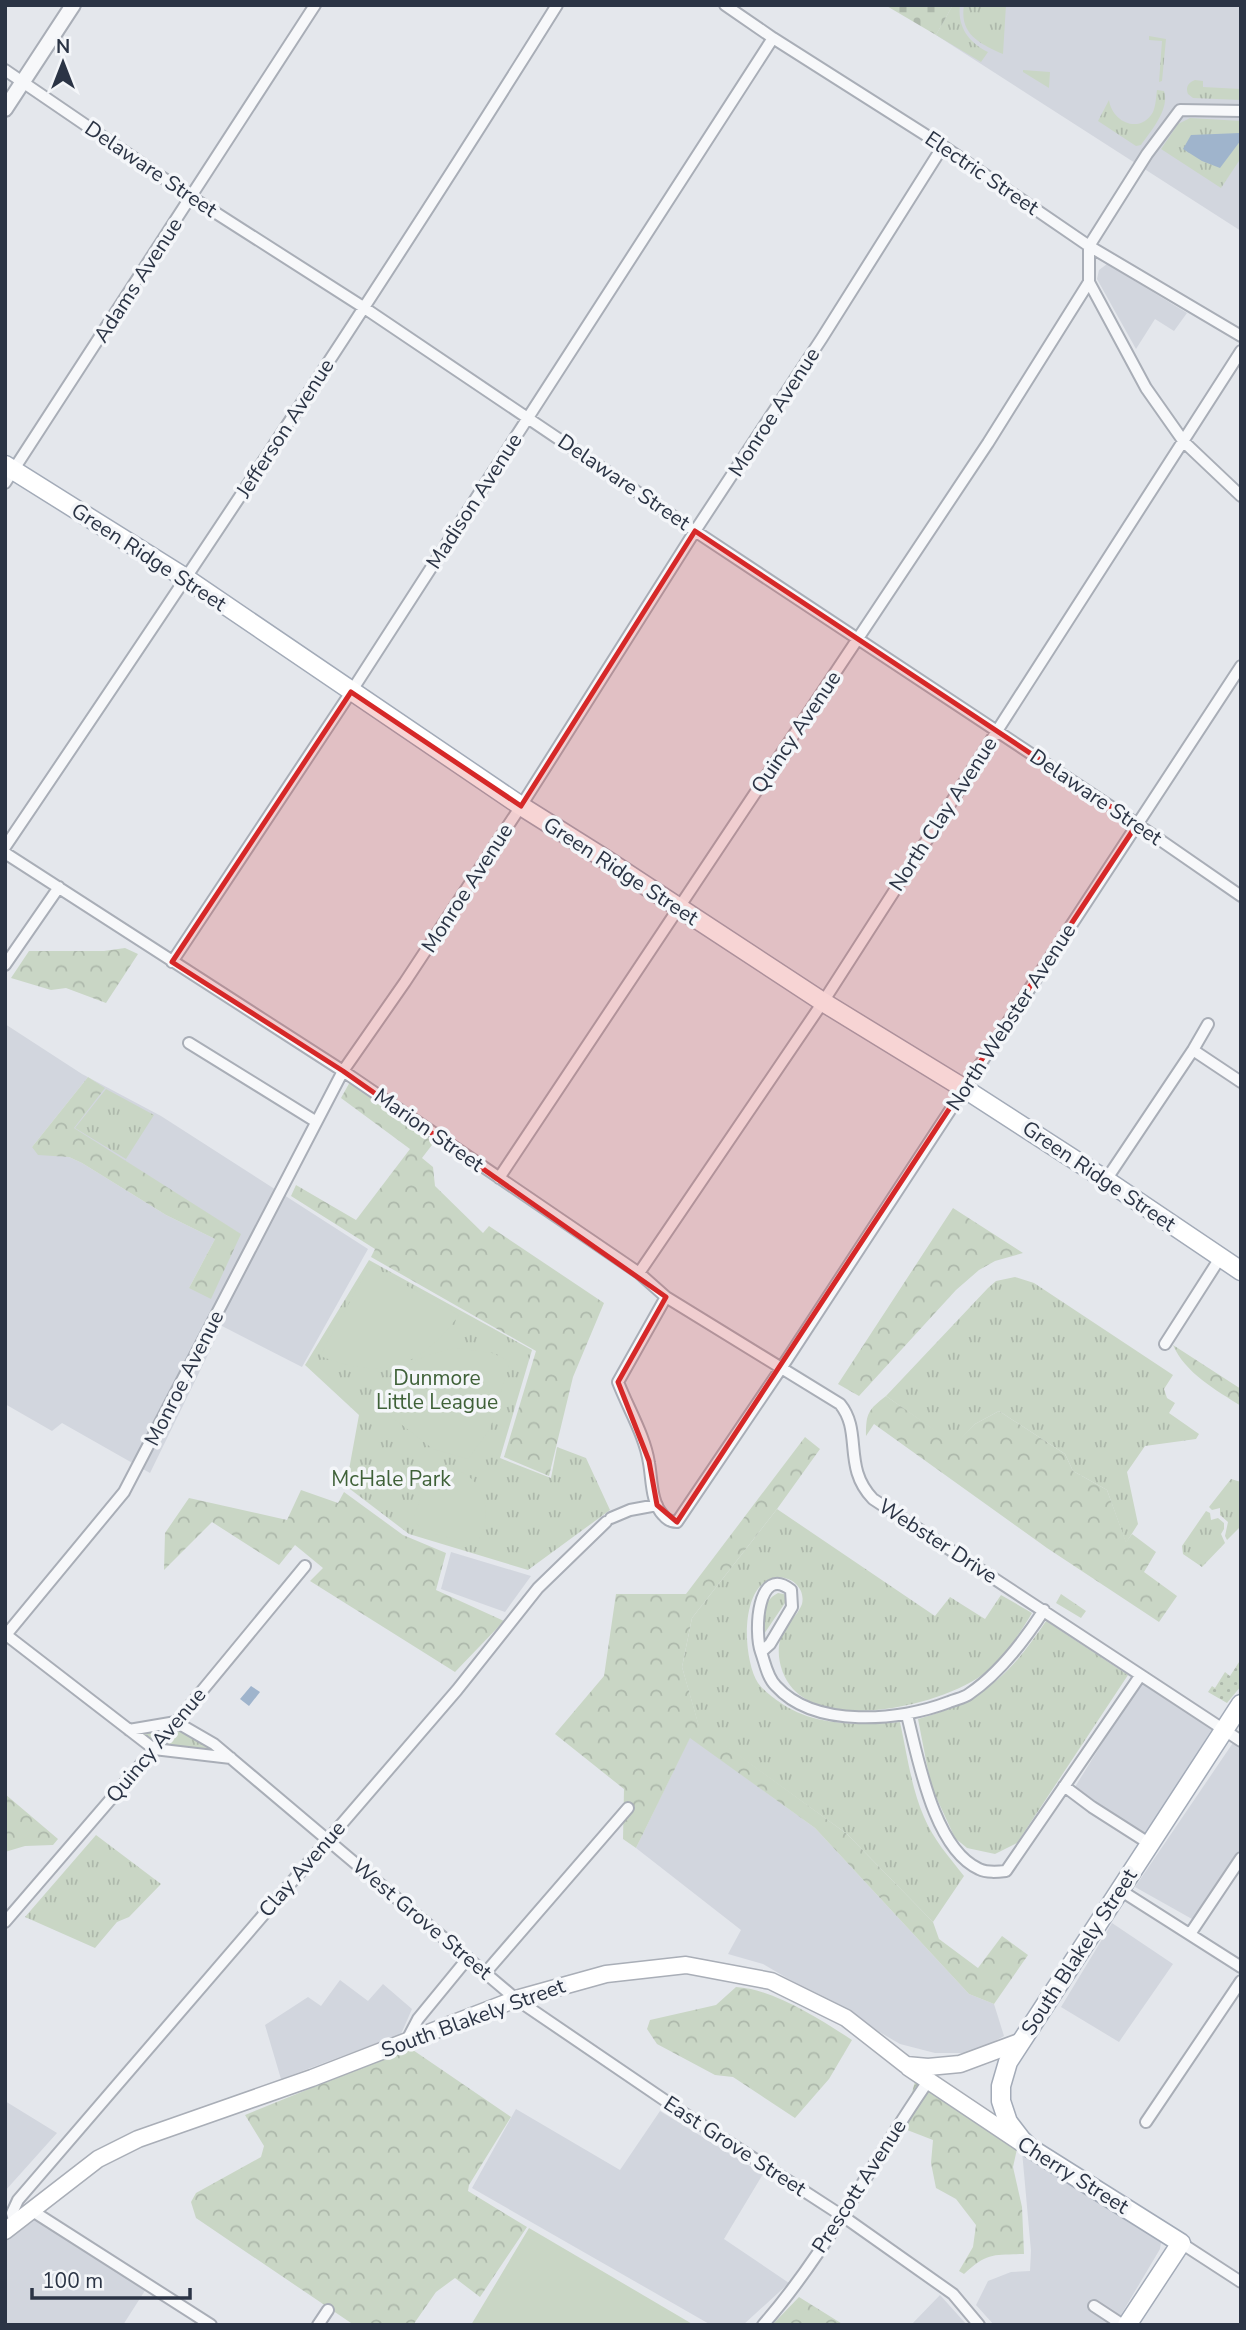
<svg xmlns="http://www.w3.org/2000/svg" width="1246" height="2330" font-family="'Nunito Sans',sans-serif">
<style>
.built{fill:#d2d6de;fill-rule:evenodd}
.grass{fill:url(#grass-tufts)}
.forest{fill:url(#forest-crowns)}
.cemetery{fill:url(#cemetery-stones)}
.garden{fill:url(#garden-dots)}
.pitch{fill:#c9d6c5}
.water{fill:#9fb4cc}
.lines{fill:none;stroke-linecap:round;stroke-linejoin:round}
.minor-casing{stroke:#a9aeb7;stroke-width:14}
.tertiary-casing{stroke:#a9aeb7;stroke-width:18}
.secondary-casing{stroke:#a9aeb7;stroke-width:19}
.primary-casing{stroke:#a3abb8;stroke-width:21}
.minor{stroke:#f7f8fa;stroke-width:10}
.tertiary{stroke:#f7f8fa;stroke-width:14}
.secondary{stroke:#fff;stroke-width:16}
.primary{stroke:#fff;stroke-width:18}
.marked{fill:#d62828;fill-opacity:0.2;stroke:#d62828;stroke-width:5;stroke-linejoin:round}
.labels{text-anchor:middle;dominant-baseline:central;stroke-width:7;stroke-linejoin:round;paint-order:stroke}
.street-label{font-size:21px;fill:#2b3445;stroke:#f4f6f9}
.park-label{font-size:21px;fill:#3f6138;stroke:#f4f6f9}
</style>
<defs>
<pattern id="grass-tufts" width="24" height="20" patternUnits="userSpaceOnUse" patternTransform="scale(1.75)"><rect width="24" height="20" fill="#c9d6c5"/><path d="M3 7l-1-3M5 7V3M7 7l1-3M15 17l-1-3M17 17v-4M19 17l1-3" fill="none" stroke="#adb8ab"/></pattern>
<pattern id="forest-crowns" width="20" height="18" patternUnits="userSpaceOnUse" patternTransform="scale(1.75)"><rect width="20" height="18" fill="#c9d6c5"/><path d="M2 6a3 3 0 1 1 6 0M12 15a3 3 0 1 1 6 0" fill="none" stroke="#adb8ab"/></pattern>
<pattern id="cemetery-stones" width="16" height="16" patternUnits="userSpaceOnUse" patternTransform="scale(1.75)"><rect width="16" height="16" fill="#c9d6c5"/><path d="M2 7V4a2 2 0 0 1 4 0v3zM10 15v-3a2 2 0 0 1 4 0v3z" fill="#adb8ab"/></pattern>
<pattern id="garden-dots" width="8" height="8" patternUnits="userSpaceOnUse" patternTransform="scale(1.75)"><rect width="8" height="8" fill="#c9d6c5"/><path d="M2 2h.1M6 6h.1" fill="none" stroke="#adb8ab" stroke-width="1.8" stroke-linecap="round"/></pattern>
</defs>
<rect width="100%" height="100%" fill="#e4e7ec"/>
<path class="built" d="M953,5H1241V231L936,35Z
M1107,264L1187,313L1174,331L1155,319L1136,349L1097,279L1099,270Z
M5,1024L82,1074L161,1116L368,1249L302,1367L222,1326L150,1473L62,1423L52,1431L5,1404ZM88,1077L104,1088L73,1128L240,1234L189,1288L215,1239L166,1215L82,1163L69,1157L32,1147Z
M451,1552L531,1576L505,1612L441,1589Z
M1143,1677L1212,1729L1146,1836L1075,1787Z
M1241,1731V1852L1192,1919L1135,1887Z
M690,1737L815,1828L969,1994L994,2004L1004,2036L988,2045L964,2053H935L900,2044L763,1964L728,1954L741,1930L636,1848Z
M1112,1923L1173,1964L1119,2042L1061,2007Z
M340,1980L368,2001L383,1984L412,2009L401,2034L281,2079L265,2025L308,1997L321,2006Z
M5,2101L57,2133L5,2191Z
M516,2109L620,2170L660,2111L763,2174L724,2239L789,2283L743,2325H711L472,2188Z
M1022,2151L1162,2237L1160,2249L1115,2325H994L976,2305L988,2281L1011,2272L1030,2271L1031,2251Z
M36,2218L146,2289L123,2325H5V2242Z
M940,2295L967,2325H911Z"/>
<path class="grass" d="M953,5H960C957,28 970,43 988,52L981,62L936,35Z
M964,5H1006L1003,54C981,44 959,35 964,5Z
M1149,36L1166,39L1162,81L1159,82L1162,41L1149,40Z
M1023,70L1050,72L1049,88L1023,72Z
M1195,80L1203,81V87L1241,89V100L1193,98L1188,94C1185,87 1189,82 1195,80Z
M1157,90L1164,91C1170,109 1151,131 1141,145L1136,146L1098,121L1109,100C1112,122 1140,135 1153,112C1156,105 1156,97 1157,90Z
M1190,118L1241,121V158L1221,188L1161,149L1178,124Z
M106,1089L154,1115L126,1159L75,1128Z
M369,1260L532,1350L500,1458L551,1478L557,1447L586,1458L610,1510L528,1570L409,1534L346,1486L359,1415L305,1365Z
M1015,1277L1034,1283L1173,1375L1164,1389L1167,1398L1175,1403L1169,1413L1199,1434L1196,1439L1145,1446L1127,1472L1138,1524L1126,1543L1107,1490L1073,1471L1065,1454L999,1411L975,1424L955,1445L886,1396L988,1288L996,1281Z
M1231,1479L1241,1482V1526L1227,1540L1225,1536L1228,1522L1220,1515V1508L1212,1510L1209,1507Z
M777,1509L935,1616L950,1597L985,1619L1001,1595L1032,1613C1019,1635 1003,1659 982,1675C943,1704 832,1731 793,1689C778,1672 773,1644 787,1626C792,1619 799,1612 802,1604C806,1587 789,1574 773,1578C739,1587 743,1660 758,1683C762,1689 772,1697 778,1701C813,1727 859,1725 900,1722C907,1754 911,1787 924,1817C933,1839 949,1857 964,1876L933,1922L847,1834L699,1727L682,1667L692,1618Z
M1206,1511L1210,1513L1211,1520L1218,1518L1224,1523V1529L1221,1534L1225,1543L1202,1567L1183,1554L1182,1546Z
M778,1593L784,1594L787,1600L762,1637C763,1621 761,1601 778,1593Z
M1061,1594L1086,1611L1081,1618L1056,1603Z
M1046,1621L1128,1675L1017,1843L995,1854L967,1848L955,1838L931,1786L918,1719C982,1702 1010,1675 1046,1621Z
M176,1722L231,1758L154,1749L129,1730Z
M96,1835L161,1884L129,1917L117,1922L95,1948L25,1917Z"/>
<path class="forest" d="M125,948L138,954L106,1003L66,988L51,990L11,978L29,951H104Z
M88,1077L105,1088L74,1128L241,1234L211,1299L189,1288L215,1239L166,1215L82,1163L69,1157L38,1155L32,1147Z
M351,1080L435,1141L422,1158L433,1167L435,1186L483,1233L489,1226L604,1303L573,1377L549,1476L504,1457L536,1351L371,1257L375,1249L291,1196L296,1185L356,1220L410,1149L341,1098Z
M953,1208L1023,1253L995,1261L979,1270L956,1290L859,1396L838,1384Z
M1173,1345L1241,1389V1406C1216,1390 1185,1373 1173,1345Z
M886,1396L955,1444L975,1424L999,1411L1065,1454L1073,1471L1107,1490L1126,1542L1132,1534L1156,1552L1144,1572L1177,1596L1159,1622L1047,1548L874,1424L866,1436C866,1413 868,1410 886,1396Z
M805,1437L820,1449L777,1509L692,1618L682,1667L699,1726L847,1834L933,1922L939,1939L978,1968L1002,1936L1028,1955L994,2004L969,1994L815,1828L690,1738L636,1848L623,1839L624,1789L555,1734L604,1676L616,1594H686Z
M301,1490L338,1503L344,1492L403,1535L446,1553L436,1590L504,1621L455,1672L310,1581L323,1568L295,1545L279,1565L212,1522L164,1570L165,1533L189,1498L287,1520Z
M5,1794L58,1839L53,1845L25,1846L5,1852Z
M736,1987C774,1989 821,2020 852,2040L829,2079L795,2118L733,2077L715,2075L657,2044L647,2029L650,2020L716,2005Z
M410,2048L511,2117L469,2185L468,2191L527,2227L480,2297L455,2278L436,2292L413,2325H354L196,2218L191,2202L196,2193L261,2157L264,2146L245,2115Z
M916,2078L1017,2149L1013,2167L1022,2207L1024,2254C994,2255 987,2252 964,2274L959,2271L973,2247L976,2225L956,2199L936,2188L931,2163L933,2140L902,2128Z
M799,2297L844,2325H772Z"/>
<path class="cemetery" d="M885,5H953L936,35Z"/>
<path class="garden" d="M1241,1659V1686L1227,1703L1208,1692L1212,1686L1215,1688L1225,1672L1230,1676Z"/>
<path class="pitch" d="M370,1265L459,1315C420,1368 382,1381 320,1356Z
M457,1348L492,1353L510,1361L490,1429L468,1459L433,1449L375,1404C397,1368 416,1355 457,1348Z
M430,1467C440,1467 448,1467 457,1470C487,1481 494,1520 476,1544L421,1531L414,1518Z
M529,2228L694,2325H471Z"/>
<path class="water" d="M1240,133L1241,140L1220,168L1202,161L1183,149L1191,135Z
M251,1686L260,1692L249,1706L240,1699Z"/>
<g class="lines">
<g class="minor-casing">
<path id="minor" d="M725,5L773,38L943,146L1089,246L1241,336
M5,70L191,197L363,307L695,531L1137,824L1241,896
M1089,246V282L1146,388L1184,442L1241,496
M1089,246L1147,154L1180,110L1241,111
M5,483L315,5
M5,847C193,569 379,290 557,5
M5,853L343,1071L639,1273L666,1297L840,1404C863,1432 842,1467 873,1499L1241,1741
M172,962L351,692L773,38
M5,965L59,887
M189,1043L315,1121
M1193,1050L1241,1082
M499,1178L988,443L1089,282
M1106,1180L1193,1050L1208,1024
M639,1273L823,1002L1241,351
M666,1297L618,1382C628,1408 645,1436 649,1463C652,1479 651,1503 663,1515C667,1520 672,1522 677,1522L782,1367L1241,666
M1165,1344L1220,1258
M611,1518L630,1510L657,1505
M5,1634L154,1749L231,1758
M5,1636L124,1492L343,1071L405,982L521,806L695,531L822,338L943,146
M761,1652C754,1633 757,1563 791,1590L792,1607L770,1644L761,1652C765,1663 767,1677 776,1686C815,1729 900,1721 949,1702C956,1699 964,1698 969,1694C1000,1673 1024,1641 1044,1610
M907,1715C918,1758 934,1849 979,1869C987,1873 997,1872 1006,1871L1140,1676
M129,1730L176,1722L214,1744L516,1999L682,2112L844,2217L953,2294L979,2325
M1064,1786L1092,1807L1150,1844
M1120,1890L1241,1967
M5,1922L154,1749L305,1566
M1190,1934L1241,1858
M486,1972L628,1808
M406,2042L418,2019L468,1958
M1146,2122L1241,1981
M31,2210L211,2325
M15,2223L12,2213L18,2200L457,1690L538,1588L606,1522
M1181,2243L1241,2282
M1094,2306L1123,2325
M318,2325L328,2310
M763,2325C828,2251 872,2161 929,2080"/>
</g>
<g class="tertiary-casing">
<path id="tertiary" d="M5,109L73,5"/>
</g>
<g class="secondary-casing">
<path id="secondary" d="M908,2067L1020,2142
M5,2231L98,2159L138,2139L312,2078L516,1999L606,1974L686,1965L771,1981L846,2018L906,2065L928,2067L960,2064L1022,2041"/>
</g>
<g class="primary-casing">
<path id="primary" d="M5,465L187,579L521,806L599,855L823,1002L965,1089L1106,1180L1241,1271
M1127,2325L1181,2243L1030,2148L1021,2139L1008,2122L1001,2101V2086L1008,2062L1241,1704"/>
</g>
<use href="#minor" class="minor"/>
<use href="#tertiary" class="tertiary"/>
<use href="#secondary" class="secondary"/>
<use href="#primary" class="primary"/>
</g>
<path class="marked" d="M695,531L1137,824L677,1522L657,1505L649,1461L618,1382L666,1297L343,1071L172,962L351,692L521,806Z"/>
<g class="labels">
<g class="street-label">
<text transform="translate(151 169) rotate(34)">Delaware Street</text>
<text transform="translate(982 173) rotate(34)">Electric Street</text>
<text transform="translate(138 280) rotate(-57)">Adams Avenue</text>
<text transform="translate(774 412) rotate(-57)">Monroe Avenue</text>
<text transform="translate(285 428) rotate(-57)">Jefferson Avenue</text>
<text transform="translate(624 482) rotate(34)">Delaware Street</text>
<text transform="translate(474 501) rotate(-57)">Madison Avenue</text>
<text transform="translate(149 557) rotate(33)">Green Ridge Street</text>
<text transform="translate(796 732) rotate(-56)">Quincy Avenue</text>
<text transform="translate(1096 797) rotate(34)">Delaware Street</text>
<text transform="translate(943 814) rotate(-57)">North Clay Avenue</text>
<text transform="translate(621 871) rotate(33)">Green Ridge Street</text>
<text transform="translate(467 888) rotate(-57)">Monroe Avenue</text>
<text transform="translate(1011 1017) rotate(-57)">North Webster Avenue</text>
<text transform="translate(429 1130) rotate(35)">Marion Street</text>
<text transform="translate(1099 1176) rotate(34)">Green Ridge Street</text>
<text transform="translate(184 1378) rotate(-63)">Monroe Avenue</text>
<text transform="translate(938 1541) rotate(33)">Webster Drive</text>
<text transform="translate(156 1745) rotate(-50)">Quincy Avenue</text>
<text transform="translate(302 1869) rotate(-49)">Clay Avenue</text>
<text transform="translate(422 1919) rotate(40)">West Grove Street</text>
<text transform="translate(1079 1952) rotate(-57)">South Blakely Street</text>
<text transform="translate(473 2018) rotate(-20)">South Blakely Street</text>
<text transform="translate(735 2146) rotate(33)">East Grove Street</text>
<text transform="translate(1073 2175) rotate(32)">Cherry Street</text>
<text transform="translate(859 2186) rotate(-57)">Prescott Avenue</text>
</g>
<g class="park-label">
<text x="437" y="1378">Dunmore<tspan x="437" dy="24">Little League</tspan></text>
<text x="391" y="1479">McHale Park</text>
</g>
</g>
<rect width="1246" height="2330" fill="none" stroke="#2b3445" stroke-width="14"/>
<g transform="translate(63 63)" stroke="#f4f6f9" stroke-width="5" paint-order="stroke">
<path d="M0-5L12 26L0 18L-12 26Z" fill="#2b3445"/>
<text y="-10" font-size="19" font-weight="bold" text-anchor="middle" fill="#2b3445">N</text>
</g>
<path d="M32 2288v10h158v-10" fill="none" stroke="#2b3445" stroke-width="3.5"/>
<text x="42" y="2288" font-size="21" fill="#2b3445" stroke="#f4f6f9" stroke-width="5" paint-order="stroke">100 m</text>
</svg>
